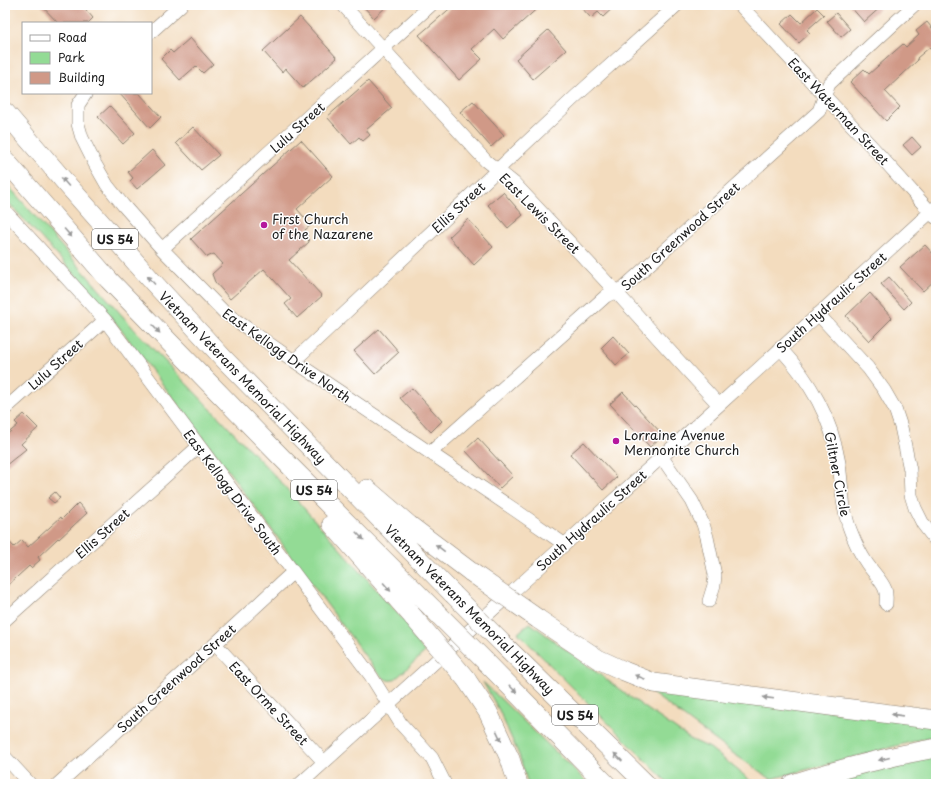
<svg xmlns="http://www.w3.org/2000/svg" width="941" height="789" font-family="'Playpen Sans',sans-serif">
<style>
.green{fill:#93db95;stroke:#587c58}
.building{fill:#d09987}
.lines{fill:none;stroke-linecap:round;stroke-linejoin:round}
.minor-casing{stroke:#887c6d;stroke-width:14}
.highway-casing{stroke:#887c6d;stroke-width:20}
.minor{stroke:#fff;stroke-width:13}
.highway{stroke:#fff;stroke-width:19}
.highway-bridge-casing{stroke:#887c6d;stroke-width:20;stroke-linecap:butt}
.highway-bridge{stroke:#fff;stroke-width:19}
.oneway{fill:#999}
.poi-dot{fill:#b5179e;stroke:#fff;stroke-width:1.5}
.labels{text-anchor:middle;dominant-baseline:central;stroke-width:3;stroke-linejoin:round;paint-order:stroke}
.shield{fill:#fff;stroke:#606060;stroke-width:1}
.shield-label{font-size:12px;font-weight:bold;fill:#1c1c1c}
.street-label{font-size:13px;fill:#1c1c1c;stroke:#fff}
.poi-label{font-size:13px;fill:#1c1c1c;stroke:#fff;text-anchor:start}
</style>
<rect width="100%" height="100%" fill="#fff"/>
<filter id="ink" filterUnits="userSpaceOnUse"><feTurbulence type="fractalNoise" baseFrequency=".025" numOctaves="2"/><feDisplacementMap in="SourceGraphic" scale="8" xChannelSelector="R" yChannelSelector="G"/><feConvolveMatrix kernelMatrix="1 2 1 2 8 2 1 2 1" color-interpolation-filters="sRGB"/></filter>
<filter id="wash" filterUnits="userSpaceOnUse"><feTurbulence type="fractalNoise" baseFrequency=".012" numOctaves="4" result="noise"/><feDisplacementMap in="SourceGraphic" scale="16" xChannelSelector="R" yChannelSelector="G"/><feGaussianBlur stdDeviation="0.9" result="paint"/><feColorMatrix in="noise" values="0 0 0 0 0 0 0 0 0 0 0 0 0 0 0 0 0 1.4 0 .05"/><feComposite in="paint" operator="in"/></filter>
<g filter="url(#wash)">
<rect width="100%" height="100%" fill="#f3dcbe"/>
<path class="green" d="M5,182L134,329L278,479L415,633L411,636L425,652C419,657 398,678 393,680C387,682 381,676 377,672L212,449L112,318L94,295L5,199Z
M530,623L630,697L690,739L710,748L755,784H669L518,633Z
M483,682L589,784H528L519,755L499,710Z
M645,688L936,724V737L926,738L771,779L734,754Z
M936,751V784H809Z"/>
<g id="blocks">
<path class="building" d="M41,5H82L93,18L88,23H58Z
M362,5H388L374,18Z
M454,5H541L503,39L494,29L472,49L482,59L459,80L419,35Z
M579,5H616L603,17L598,12L591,18Z
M849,5H883L864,22Z
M817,8L824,15L807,30L810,33L799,43L781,24L792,14L801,23Z
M836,13L850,29L841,37L827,21Z
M300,17L337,58L303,88L285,68L282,72L263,51Z
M927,22L936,33V54L930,47L917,58L918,60L885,91L900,107L886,121L850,82L864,69L869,74L903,44L906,47L919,35L916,31Z
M548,30L566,50L533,79L516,59Z
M190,38L213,64L203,73L196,66L180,80L161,59L170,50L173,53Z
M368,81L392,108L366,130L370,135L363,141L359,137L351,144L327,117Z
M119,93H139L161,117L150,128Z
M473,101L504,135L491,147L460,112Z
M110,106L135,133L123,144L98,117Z
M193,127L219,155L201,170L176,143Z
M912,137L921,147L912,155L903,145Z
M301,140L333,176L297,209L311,225L305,230L309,242L289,260L322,296L297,318L285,304L291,299L264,269L230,299L215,282L212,274L223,264L214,254L207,257L191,239Z
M152,150L165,165L137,189L130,181L133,178L128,172Z
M503,192L523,215L508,228L488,205Z
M468,219L493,247L474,265L449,237Z
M925,245L936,257V279L923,291L900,267Z
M889,277L911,302L904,309L881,284Z
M870,293L892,318L869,341L846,316Z
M379,329L399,352L375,374L354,351Z
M613,336L629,354L616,365L601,348Z
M412,388L442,421L431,432L400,398Z
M623,392L663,435L650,447L610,404Z
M24,414L38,428L21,444L26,449L5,466V436L18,425L15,422Z
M478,438L513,476L500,488L465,450Z
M584,442L617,477L603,490L570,454Z
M55,492L60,498L54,503L48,498Z
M78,503L87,513L59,539L58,538L38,557L40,560L31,568L29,566L5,588V537L14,547L22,540L28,547L61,517L62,519Z"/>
</g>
</g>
<g filter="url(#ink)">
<use href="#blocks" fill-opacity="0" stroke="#887c6d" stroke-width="1"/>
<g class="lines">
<g class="minor-casing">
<path id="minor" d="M343,5L486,161L514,183L616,292L719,405
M740,5L874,149L935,217
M151,32L181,5
M86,93L78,105V124L82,138L95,164L107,185L123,205L162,249L224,312L294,361L518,512L564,544
M5,211L105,320L371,676L401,724L432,758L445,784
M162,249L431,5
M818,314L868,368L884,390L895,409L901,427L910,470L911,495L915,508L923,524L936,541
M780,348C811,382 831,417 839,463C842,486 842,510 851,532C855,542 859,552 866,562C871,570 882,581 885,589C887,594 886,599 886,604
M294,361L576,96L677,5
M5,409L105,320
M430,453L606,296L623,288L819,111L829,84L914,5
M661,456L692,501L703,524L707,537L715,575L714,585L709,601
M5,620L199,446
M215,644L324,762
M5,757L30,784
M58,784L215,644L293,572
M300,784L719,405L936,207"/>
</g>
<g class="highway-casing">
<path id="highway" d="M5,112L65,182L153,282L225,360L453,594
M5,160L109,280L282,458L434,610
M367,489L409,525L471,572
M332,524L414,618
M538,619L598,659L624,671L654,683L936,720
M505,646L646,784
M485,661L606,784
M466,679L488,712L510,759L518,784
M792,784C839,769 887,757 936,748"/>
</g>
<use href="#minor" class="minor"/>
<use href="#highway" class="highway"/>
<g class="highway-bridge-casing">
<path id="highway-bridge" d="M471,572L538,619
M453,594L505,646
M434,610L485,661
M414,618L466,679"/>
</g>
<use href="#highway-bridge" class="highway-bridge"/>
</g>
<defs><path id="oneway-solid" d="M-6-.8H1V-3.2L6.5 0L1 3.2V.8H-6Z"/></defs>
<g class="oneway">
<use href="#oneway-solid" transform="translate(65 182) rotate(-131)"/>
<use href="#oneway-solid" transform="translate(68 233) rotate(49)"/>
<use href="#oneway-solid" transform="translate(151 280) rotate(-132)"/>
<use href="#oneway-solid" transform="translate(156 329) rotate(46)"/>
<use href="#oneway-solid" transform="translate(360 536) rotate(45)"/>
<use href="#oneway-solid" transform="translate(440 548) rotate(-143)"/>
<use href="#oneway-solid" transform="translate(387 587) rotate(49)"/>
<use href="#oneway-solid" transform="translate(640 677) rotate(-159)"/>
<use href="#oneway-solid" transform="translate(513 689) rotate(45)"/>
<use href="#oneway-solid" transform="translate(768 698) rotate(-173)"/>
<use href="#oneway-solid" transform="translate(897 715) rotate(-172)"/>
<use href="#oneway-solid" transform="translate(499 736) rotate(65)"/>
<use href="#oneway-solid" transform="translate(618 757) rotate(-136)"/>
<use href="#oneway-solid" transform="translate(884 759) rotate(166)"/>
</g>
</g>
<g class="poi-dot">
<circle cx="264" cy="225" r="4"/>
<circle cx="616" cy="441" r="4"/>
</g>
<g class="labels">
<g class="shield">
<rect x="92" y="229" width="46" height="20" rx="3"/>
<rect x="291" y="480" width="46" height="20" rx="3"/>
<rect x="552" y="705" width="46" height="20" rx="3"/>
</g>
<g class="shield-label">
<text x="115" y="239">US 54</text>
<text x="314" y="490">US 54</text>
<text x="575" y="715">US 54</text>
</g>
<g class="street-label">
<text transform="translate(839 111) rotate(47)">East Waterman Street</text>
<text transform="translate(297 127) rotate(-42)">Lulu Street</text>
<text transform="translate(458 207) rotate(-43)">Ellis Street</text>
<text transform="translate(540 213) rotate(45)">East Lewis Street</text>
<text transform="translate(680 236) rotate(-42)">South Greenwood Street</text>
<text transform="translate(831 302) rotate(-42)">South Hydraulic Street</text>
<text transform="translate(287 355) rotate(35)">East Kellogg Drive North</text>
<text transform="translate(55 364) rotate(-42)">Lulu Street</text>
<text transform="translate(243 377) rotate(46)">Vietnam Veterans Memorial Highway</text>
<text transform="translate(838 474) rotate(79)">Giltner Circle</text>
<text transform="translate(233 492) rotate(53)">East Kellogg Drive South</text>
<text transform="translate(591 520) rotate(-42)">South Hydraulic Street</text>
<text transform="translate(102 533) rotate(-42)">Ellis Street</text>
<text transform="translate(470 609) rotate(45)">Vietnam Veterans Memorial Highway</text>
<text transform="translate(176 678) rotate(-42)">South Greenwood Street</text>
<text transform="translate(269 703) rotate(47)">East Orme Street</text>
</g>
<g class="poi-label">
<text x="272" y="218">First Church<tspan x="272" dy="15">of the Nazarene</tspan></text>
<text x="624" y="434">Lorraine Avenue<tspan x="624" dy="15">Mennonite Church</tspan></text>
</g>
</g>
<rect width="941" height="789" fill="none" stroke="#fff" stroke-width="20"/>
<rect x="22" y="22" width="130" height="72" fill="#ffffff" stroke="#a4a4a4"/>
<rect x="30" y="35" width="20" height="6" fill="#ffffff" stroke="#a4a4a4"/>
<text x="58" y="42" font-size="12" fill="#1c1c1c">Road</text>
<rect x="30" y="52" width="20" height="12" fill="#93db95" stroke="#a4a4a4"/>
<text x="58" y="62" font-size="12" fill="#1c1c1c">Park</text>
<rect x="30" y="72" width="20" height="12" fill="#d09987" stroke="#a4a4a4"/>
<text x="58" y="82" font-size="12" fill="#1c1c1c">Building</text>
</svg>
